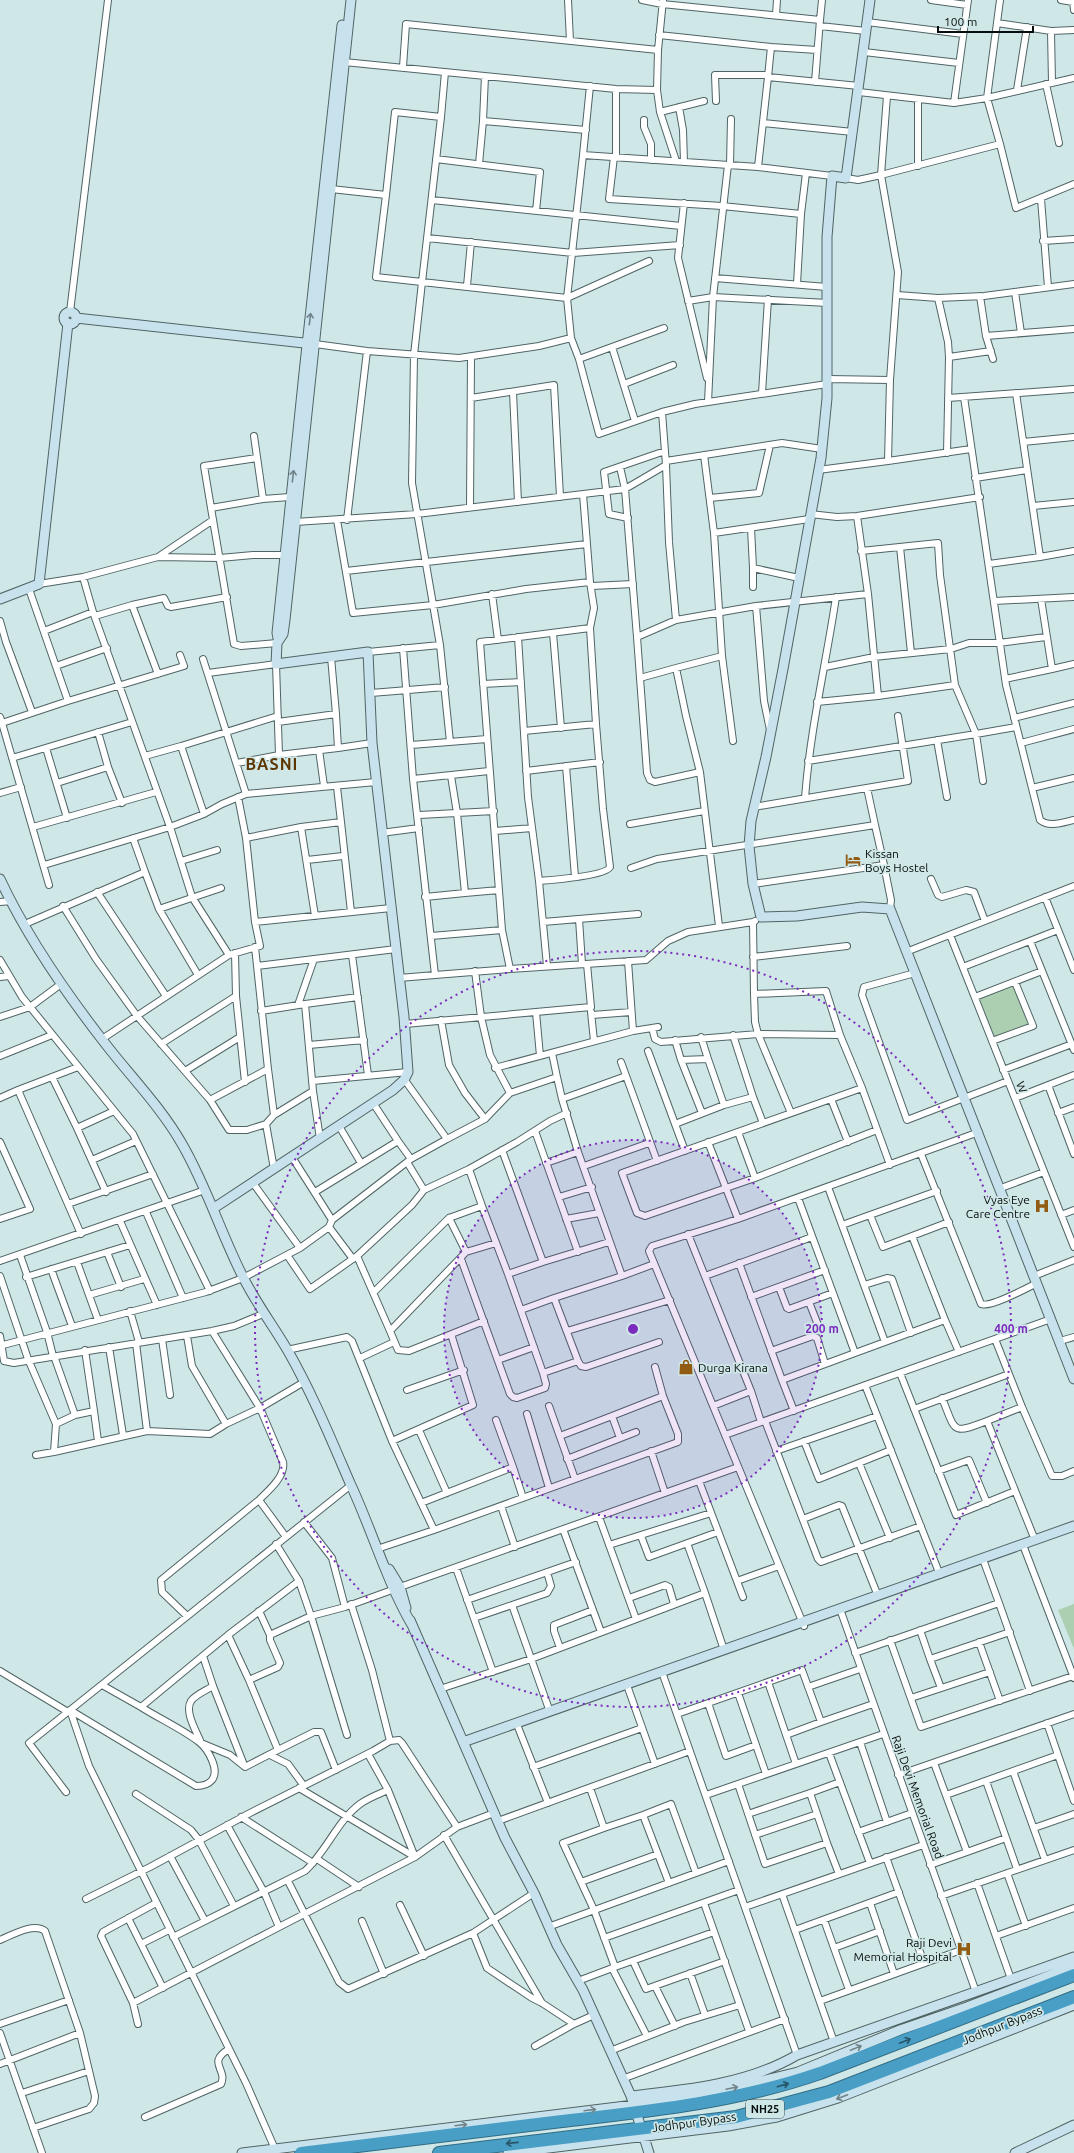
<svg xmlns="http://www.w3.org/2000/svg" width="1074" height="2153" font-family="Ubuntu,sans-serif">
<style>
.green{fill:#adcfb1}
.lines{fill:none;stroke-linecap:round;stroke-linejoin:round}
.street-casing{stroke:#506465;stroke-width:8}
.secondary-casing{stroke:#506465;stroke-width:11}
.highway-casing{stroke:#316c84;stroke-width:14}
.street{stroke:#fff;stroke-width:6}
.secondary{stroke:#c8e2ed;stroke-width:9}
.highway{stroke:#489ec4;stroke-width:12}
.oneway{stroke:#718389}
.oneway2{stroke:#285669}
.ring{fill:none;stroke:#7b2cbf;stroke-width:2;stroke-dasharray:2 4}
.labels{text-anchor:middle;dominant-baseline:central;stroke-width:3.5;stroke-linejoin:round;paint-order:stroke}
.shield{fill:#d0e7e8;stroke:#434f4f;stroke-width:1}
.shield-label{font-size:11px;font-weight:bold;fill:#070e0e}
.poi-label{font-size:12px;fill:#070e0e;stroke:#d0e7e8;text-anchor:start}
.street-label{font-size:12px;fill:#070e0e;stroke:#d0e7e8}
.district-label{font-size:16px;font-weight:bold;letter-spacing:1px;fill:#5c3703;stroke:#d0e7e8}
.centre{fill:#7b2cbf;stroke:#d0e7e8;stroke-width:2}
.ring-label{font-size:12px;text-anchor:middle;font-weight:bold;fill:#7b2cbf;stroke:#d0e7e8;stroke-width:3.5;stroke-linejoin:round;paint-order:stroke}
</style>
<rect width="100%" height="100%" fill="#d0e7e8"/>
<path class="green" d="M1013,985L1028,1024L994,1037L979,998Z
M1074,1604V1649L1058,1610Z"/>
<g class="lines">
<g class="street-casing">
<path id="street" d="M568,0L570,41
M642,0L662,4L820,20L822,0
M931,0L967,5
M1000,0L987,98L1074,78
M1061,0L1073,2
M1073,0L1074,10
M776,15L777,0
M867,22L963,34
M997,23L1051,31L1074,30
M820,26L866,31
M1051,31L1052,83
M659,35L771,47L768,77L859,86
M771,47L817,50
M864,52L959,63
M344,62L616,89L657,90L658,50L663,0
M403,67L406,24L658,50
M768,77L758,167L832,176
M815,82L820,20
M1046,84L1059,143
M590,86L583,155L758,167
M616,89V157
M657,90L660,112L676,161
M1017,90L1027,27
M859,92L954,103L987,98L1000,144L881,175L887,96
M918,100V166
M716,101L715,75H768
M954,103L968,0
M679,107L683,130L684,162
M660,112L704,101
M441,117L422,282L567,298L649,261
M644,120V127L651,144V160
M483,121L485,76
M763,123L853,132
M1000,144L1016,208L1074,184
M583,155L567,298L571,338L579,359L599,434L662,412
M614,157L609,199L722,206L801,214
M436,159L540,172L536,211
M479,164L483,121L586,130
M730,165L731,119
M846,178L858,180L881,175L898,272L890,380L888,461L971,449
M331,189L386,195L395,112L441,117L445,72
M1041,199L1048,287
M432,200L681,226
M684,203L678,258L707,378
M427,238L573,253L680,245
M1043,241L1074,239
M715,278L827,287
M797,284L801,214L806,173
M467,286L471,242
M1015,292L1021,333
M897,295L938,298L948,342L949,357L947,453
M980,296L986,336L993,359
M938,298L984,296L1074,284
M688,301L713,297L828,303
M70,312L108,0
M986,336L1074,329
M315,344L367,351L459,358L539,346L571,338
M612,347L635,421
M949,357L991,351
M579,359L664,328
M828,379L890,380
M624,384L673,365
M513,392L518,502
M762,393L768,299
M964,397L1006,685L1040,820C1049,828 1064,822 1074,820
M471,398L554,385L560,497
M948,398L1074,389
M708,402L713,297L728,165
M254,436L263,499
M1023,442L1074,437
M666,461L782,443L822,449
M666,465L669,542L676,620
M620,467L625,489L637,637L676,620L756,606L868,594L857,516
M818,470L888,461
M975,478L1027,470
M710,498L759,493L770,445
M1033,506L1074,502
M470,507L471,357
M211,508L204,466L257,458
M810,514L837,517L857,516L980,497
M628,518L609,514L604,472L665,451
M337,520L353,613L433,605L526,589L590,582L583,494
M347,520L367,351
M295,522L417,514L625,489L666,465L662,412L695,404L827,384
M751,528L753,568L799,578
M714,533L809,519
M900,547L911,653
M158,557L220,558L253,555H285
M1040,557L1074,551
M989,564L1040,557L1016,393
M753,568V587
M346,571L587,544
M83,577L93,612L170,827L204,814L222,804L246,794L376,782
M39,584L83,577L158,557L213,520
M592,586L633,584
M492,594L498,640
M868,594L878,696
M994,601L1074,597
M756,606L764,701L770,730
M95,616L132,605
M0,621L6,642L32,712
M590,628L480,642L502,930L510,969L646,960L668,941L688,932L753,922
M44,631L93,612
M553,633L561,728
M518,637L528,797L539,881L547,966
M637,637L647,773L650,780L655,782L700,772L686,716L676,668L722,656L714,533L704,455
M277,643L241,646L234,644L211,508L263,499L290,497
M440,645L450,742
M368,652L440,645L412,483L414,355L422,282L376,277L386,195
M722,656L733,741
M203,659L246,794
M56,666L107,648
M825,667L874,657L951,649L969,643H999L1046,637
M1052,669L1074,664
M208,673L276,664L279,755L237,763
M158,674L132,605L164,598L168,606L171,607L227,597
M640,678L676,668
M1005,679L1052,669L1041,599
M483,684L521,682
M371,693L445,687
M68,701L184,666L180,655
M817,702L878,696L955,685L940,575L938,543L861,551
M336,714L338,748L372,743
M0,717L2,723L68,701L29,589
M1014,718L1074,703
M278,722L336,714L331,657
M2,723L49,885
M524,731L596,724
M98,732L108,767L122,803
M937,740L947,797
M1021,743L1074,729
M411,745L487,739
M181,746L278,716
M46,748L67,818
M319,750L324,786
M279,755L338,748
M145,756L181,746L204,814
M12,758L132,722
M808,761L976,734L955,685
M566,766L575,877
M526,771L600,762
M700,772L719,926
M451,776L457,813L494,811
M413,779L489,771
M983,781L976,734L1016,727
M57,783L108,767
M337,787L341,822L301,827L246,838L255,922L391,908
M867,788L875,825
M1032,788L1074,778
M0,793L21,787
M238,797L246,838
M805,798C810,730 826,664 836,597
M754,807L908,781L898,716
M419,815L457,813L465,893L425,897
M341,822L351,912
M630,824L704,811
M33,827L156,792
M301,827L315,916
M495,831L532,828
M381,833L419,828
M307,860L343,856
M181,861L217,850
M44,865L170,827L192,897L229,955
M631,868L657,859L875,825L884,865
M145,872L159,909L198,975
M931,879L938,895L942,897L966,890L974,892L985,921
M539,881C551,880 606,876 610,867L603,809L596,724L590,628L594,608L590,582
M753,884L884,865L891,900L890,909
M97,892L166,996
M465,893L499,890
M1045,897L1074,970
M0,902L12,901
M63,906L96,959L137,1016L210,1100L268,1069L255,947
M159,909L221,888
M579,919L582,964
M543,922L638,914
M25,924L145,872L133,838
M950,935L1074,1247
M431,936L502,930
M1030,941L1074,1050
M906,952L1074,886
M352,955L368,1075
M753,957L847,946
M0,960L22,997L133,1134L210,1291
M628,961L633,1031
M257,966L396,949
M963,967L1058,930
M475,971L481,1017L490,1055L510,1093L485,1119
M915,973L864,987L862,995L907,1120L1008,1081
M435,975L510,969
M0,977L9,976
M399,978L435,975L413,779L403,648
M754,994L753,922L755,921
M236,996L245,1082
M975,997L1042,971
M305,1004L358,997
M298,1005L314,959
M261,1011L305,1004L313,1091
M536,1012L540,1056
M591,1012L594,1041
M592,1015L631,1012
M0,1017L30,1007L61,984
M441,1020L449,1065L465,1093L485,1119L447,1139
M405,1024L591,1007L587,964
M652,1028L655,1039L661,1042L758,1034L840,1035
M733,1035L753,1097
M701,1037L708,1059
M102,1039L229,955L260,946L255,922
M675,1040L681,1060L708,1059L724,1105L753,1097L763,1123
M992,1041L1033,1026L1015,982
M161,1044L236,996L235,953
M309,1045L364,1040
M648,1051L685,1151
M552,1053L557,1077
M0,1056L52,1035
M681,1060L702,1113
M621,1062L657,1161
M78,1067L18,1090L81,1234
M495,1068L633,1031L658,1027
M1003,1070L1072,1044
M185,1071L240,1037
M52,1077L77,1128L106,1192
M313,1081L408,1072
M1048,1085L1074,1154
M510,1093L557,1077L562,1099L578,1152L622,1276L654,1264
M0,1098L18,1090
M1015,1098L1074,1075
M562,1099L626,1076
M831,1099L848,1142
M210,1100L229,1130H247L266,1124L274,1115L268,1069
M791,1113L758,1034L755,1022L754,994L826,991L840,1035L862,1088
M1058,1113L1074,1107
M274,1115L313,1091L320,1139
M266,1124L274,1169
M675,1124L724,1105
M339,1126L361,1163
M77,1128L114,1111
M535,1131L578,1252
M738,1132L755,1178L877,1130
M398,1141L411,1159L447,1139L404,1079
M0,1142L30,1209L0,1219
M708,1142L738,1219
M502,1150L543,1262L609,1242
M921,1154L981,1304C990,1308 1027,1288 1037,1283
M92,1160L136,1141
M407,1162L424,1190
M546,1163L578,1152
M584,1166L649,1143
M755,1178L645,1216L637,1213L622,1173L862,1088L890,1165
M253,1183L300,1248
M828,1187L885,1342
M1001,1188L1044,1172
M315,1192L398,1141L373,1103
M559,1197L592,1187
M798,1198L855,1353L945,1320L959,1352
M68,1204L153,1174
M482,1206L508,1274L543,1262
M146,1212L183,1298
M870,1215L883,1247L949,1222
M1061,1215L1074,1210
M566,1219L599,1213
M332,1220L411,1159
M120,1221L157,1305
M842,1225L937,1191
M329,1227L353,1259
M688,1234L751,1391L713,1406
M912,1236L945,1320
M107,1252L121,1287
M466,1252L496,1243
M20,1255L47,1332L53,1356
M287,1255L310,1289L357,1256L390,1331L466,1252L449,1218L482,1206L469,1169L517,1142L550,1121L567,1113
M357,1256L412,1205L424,1190L469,1169
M461,1259L510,1394L513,1397L517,1398L545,1388L546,1384L543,1373
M0,1261L205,1190
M77,1262L98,1320
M739,1263L782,1380
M51,1269L72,1326
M508,1274L543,1373L578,1361L554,1298L622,1276
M0,1276L28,1359L56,1424L75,1415L54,1356
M705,1276L812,1237
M1034,1276L1074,1260
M26,1277L130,1245
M864,1285L887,1278L892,1279L911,1333
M779,1287L787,1308L789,1309L833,1293
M374,1292L449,1218
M89,1295L144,1279
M751,1297L825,1270
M809,1302L818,1325
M521,1310L554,1298
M130,1311L139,1342
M212,1331L260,1408L283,1462C286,1476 268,1491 259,1500
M390,1331L398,1350L409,1351L484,1321
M567,1331L670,1300
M0,1336L4,1361L14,1363L212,1331L234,1326L263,1314
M187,1336L192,1366L226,1424L260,1408L304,1382
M162,1339L170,1395
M995,1339L1022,1407L987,1421L1035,1540
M1060,1341L1074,1337
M136,1343L147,1431
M3,1345L206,1292L243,1278L300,1248L329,1227L332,1220L292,1157
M109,1347L123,1435
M287,1350L347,1337L352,1341L392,1441L434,1530L377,1549
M771,1351L813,1336L817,1338L825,1364
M360,1358L394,1342
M498,1360L534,1347
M578,1361L581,1366L586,1367L659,1342
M900,1373L956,1515L1015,1491
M865,1385L940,1575
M407,1390L464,1370
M751,1391L761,1422
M942,1398C956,1432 951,1435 987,1421
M549,1406L575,1479
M1022,1407L1052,1476H1062L1074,1471
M914,1409L1009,1374
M94,1411L98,1441
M794,1411L782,1380L855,1353
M527,1414L549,1488
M75,1415L94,1411L85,1350
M612,1416L663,1396
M765,1421L818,1559L821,1562L921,1526
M419,1430L447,1493
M725,1435L1051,1319
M560,1436L612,1416L620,1438
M392,1441L473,1405L451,1334
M804,1441L819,1479L891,1450
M651,1451L665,1493
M776,1451L877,1416
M54,1452L147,1431L210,1434L226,1424
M36,1455L54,1452L56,1424
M567,1459L636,1432
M859,1463L890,1538
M513,1467L523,1498
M938,1471L969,1460L987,1503
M699,1481L743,1597
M421,1503L513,1467L496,1420
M501,1506L515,1547
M599,1517L636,1619
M803,1519L839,1505L842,1506L878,1596
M304,1522L332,1558L345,1607L392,1590
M563,1529L601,1632
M434,1530L678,1442V1434L663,1396L655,1367
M641,1536L649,1557L718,1532
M687,1543L705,1593
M276,1544L299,1581L311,1616L345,1607
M609,1545L711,1513
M1023,1545L1074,1678
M456,1568L493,1672
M547,1572L551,1586L547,1593L512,1605L550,1712
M737,1581L779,1566
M400,1587L738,1467
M629,1598L665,1585L669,1587L674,1604
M467,1600L576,1562
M999,1603L1030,1691
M351,1604L372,1670L390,1741L399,1740L402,1743L457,1827L494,1813
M840,1609L976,1992
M259,1611L270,1635
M187,1616L162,1592L161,1580L259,1500L286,1537
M474,1618L512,1605
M804,1626L649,1251L652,1246L738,1219L979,1132
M920,1630L930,1659L1010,1632
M228,1635L249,1680L278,1667L280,1663L270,1640V1635L311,1616L347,1735
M890,1640L921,1727L1073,1676
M979,1642L1000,1701
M560,1648L554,1631V1625L593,1610
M855,1653L999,1603L984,1562
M203,1656L213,1686L244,1765
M930,1659L941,1688
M0,1671L68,1712
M662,1672L797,2055
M768,1682L796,1764
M102,1685L141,1707L228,1635L299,1581
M213,1686C207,1690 195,1695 191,1701C184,1712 197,1732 201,1743L230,1755L245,1767L278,1750L249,1680
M808,1687L860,1669
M628,1688L655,1764
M440,1689L531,1659L705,1593L724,1650
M738,1693L766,1774
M911,1698L990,1672
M708,1703L726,1756L756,1745
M70,1710L89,1766L246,2083L275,2149
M70,1710L196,1786C203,1786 208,1785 212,1780C220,1770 208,1749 199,1742C182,1729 160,1719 141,1707
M677,1714L802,1670L821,1722L873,1704
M518,1727L548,1803
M786,1735L821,1722
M860,1742L887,1822
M278,1750L314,1732H321L336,1770
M829,1753L870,1863
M368,1754L388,1790L415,1857L457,1827
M270,1755L288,1764L304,1786
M1058,1755L1074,1801
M533,1767L642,1728
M1013,1771L1045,1860
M898,1775L1074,1714
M986,1781L1017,1869
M738,1784L765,1864L827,1843L839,1874
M299,1788L415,1857
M66,1792L29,1743L351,1485
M136,1794L191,1830L199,1840L234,1906
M706,1795L883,1734
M946,1795L1058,1755L1047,1723
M748,1814L810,1793
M643,1815L671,1804L696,1873
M241,1817L313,1863
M498,1821L690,1751
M604,1828L643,1815L669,1883
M1034,1828L1074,1814
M858,1832L912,1813
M444,1835L542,2003
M755,1835L817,1814
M827,1843L810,1793L840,1782
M967,1852L1006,1838
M170,1856L205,1921
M886,1857L924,1963
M317,1859L359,1887
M930,1865L967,1852L934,1763
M1007,1873L1026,1926
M288,1881L339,1982L348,1989L473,1933L534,1893
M581,1882L658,1854
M977,1883L1011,1979
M782,1894L834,2042
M941,1896L1074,1850
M86,1899L150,1867L250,1813L373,1751L390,1741
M704,1903L749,2031
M870,1903L894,1974
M400,1905L424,1956
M745,1907L923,1845
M128,1918L163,1988
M824,1920L849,1990
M362,1921L384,1974
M279,1927L415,1857
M548,1927L729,1861
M795,1930L899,1892
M473,1933L487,1968L532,1998L542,2003L574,2024L594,2015
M996,1936L1074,1908
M173,1937L305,1871C327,1851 337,1821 360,1804C368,1798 379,1794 388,1790
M604,1938L739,1890
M0,1940C12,1935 34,1922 45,1931L80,2033L95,2096L94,2103L89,2109L33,2128
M141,1944L169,1930
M834,1948L880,1931
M633,1961L646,1989L725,1961
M615,1967L714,1932
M612,1968L647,2036
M690,1973L705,2015
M578,1981L615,1967L594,1910L563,1843L604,1828L590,1788
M655,1986L675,2026
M820,2001L961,1950
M133,2003L279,1927L264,1892L227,1825
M0,2024L69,2000
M138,2024L133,2003L101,1936L103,1932L156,1903
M0,2033L42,2153
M535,2046L574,2024
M610,2051L684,2022L740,2005
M0,2064L80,2033
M622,2079L785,2019
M22,2093L89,2071
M145,2117L221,2084C228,2069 206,2063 229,2049"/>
</g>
<g class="secondary-casing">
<path id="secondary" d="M870,0L846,178L832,176L827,237V398L821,458L783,669L766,757L751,821L749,846L753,884L761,917L797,916L862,907L890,909L1074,1379
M64 318a6 6 0 1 1 12 0a6 6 0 1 1-12 0Z
M76,318L313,344
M0,599L39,584L68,323
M278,638L277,633C297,430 320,228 342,25
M0,879C26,935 66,993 104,1042C130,1076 161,1107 182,1144C207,1187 221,1234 243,1277C257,1305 273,1325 288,1351C312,1393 331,1439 350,1483C372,1530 386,1580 412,1625
M214,1208L393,1090L404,1080L408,1072L404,1017L372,743L368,652L276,664L277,643L283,634L285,620L351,0
M389,1569L400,1587L406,1608
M410,1620L505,1838L534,1893L557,1945L583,1990L631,2096L649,2153
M463,1742L1074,1526
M631,2096C687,2090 748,2084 797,2055L1074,1957
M242,2153L634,2105L758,2082L798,2072L900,2030L967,2007L1074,1966
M508,2153L728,2126L777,2117L838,2098L1074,2005
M1015,2153L1074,2125"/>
</g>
<g class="highway-casing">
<path id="highway" d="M301,2153C388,2142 475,2131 562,2121C648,2111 737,2102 820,2073L1074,1975
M439,2153L736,2117L829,2092L1074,1997"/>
</g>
<use href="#street" class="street"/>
<use href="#secondary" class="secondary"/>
<use href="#highway" class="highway"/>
</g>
<defs><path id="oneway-shaft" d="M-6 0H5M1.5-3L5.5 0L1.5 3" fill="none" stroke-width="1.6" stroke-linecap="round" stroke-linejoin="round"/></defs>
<g class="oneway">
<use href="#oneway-shaft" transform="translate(310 319) rotate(-83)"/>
<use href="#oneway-shaft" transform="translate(293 476) rotate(-83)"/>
<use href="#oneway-shaft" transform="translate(856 2048) rotate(-22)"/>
<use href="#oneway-shaft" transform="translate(732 2088) rotate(-12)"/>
<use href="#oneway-shaft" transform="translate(842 2097) rotate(159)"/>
<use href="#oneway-shaft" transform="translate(590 2110) rotate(-7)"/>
<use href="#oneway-shaft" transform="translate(461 2125) rotate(-7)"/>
</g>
<g class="oneway2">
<use href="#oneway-shaft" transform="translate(905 2041) rotate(-21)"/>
<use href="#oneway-shaft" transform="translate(783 2085) rotate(-16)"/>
<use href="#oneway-shaft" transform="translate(512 2143) rotate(174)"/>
</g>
<circle cx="633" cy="1329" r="189" fill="#7b2cbf" fill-opacity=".12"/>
<g class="ring">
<circle cx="633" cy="1329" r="189"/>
<circle cx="633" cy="1329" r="378"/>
</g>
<defs>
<g id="hotel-bare" transform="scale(1.2)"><path d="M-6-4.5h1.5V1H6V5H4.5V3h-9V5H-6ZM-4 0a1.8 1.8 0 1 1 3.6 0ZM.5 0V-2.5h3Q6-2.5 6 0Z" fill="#925b12" stroke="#d0e7e8" stroke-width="2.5" paint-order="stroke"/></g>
<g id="hospital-bare" transform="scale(1.2)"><path d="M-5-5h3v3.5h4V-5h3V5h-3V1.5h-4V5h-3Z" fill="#925b12" stroke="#d0e7e8" stroke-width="2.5" paint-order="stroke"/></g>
<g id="shop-bare" transform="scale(1.2)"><path d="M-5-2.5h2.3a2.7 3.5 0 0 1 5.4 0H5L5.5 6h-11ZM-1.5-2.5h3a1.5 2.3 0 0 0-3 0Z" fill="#925b12" stroke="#d0e7e8" stroke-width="2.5" paint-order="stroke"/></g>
</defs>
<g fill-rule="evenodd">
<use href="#hotel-bare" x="853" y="860"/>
<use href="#hospital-bare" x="1042" y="1206"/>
<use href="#shop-bare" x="686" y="1367"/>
<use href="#hospital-bare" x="964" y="1949"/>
</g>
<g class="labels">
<rect class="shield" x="746" y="2100" width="38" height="18" rx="3"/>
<g class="shield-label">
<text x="765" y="2109">NH25</text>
</g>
<g class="poi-label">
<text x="865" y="853">Kissan<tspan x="865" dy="14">Boys Hostel</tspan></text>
<text x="1030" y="1199" text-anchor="end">Vyas Eye<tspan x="1030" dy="14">Care Centre</tspan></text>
<text x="698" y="1367">Durga Kirana</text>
<text x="952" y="1942" text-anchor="end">Raji Devi<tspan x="952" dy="14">Memorial Hospital</tspan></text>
</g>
<g class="street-label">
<text transform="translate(1022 1087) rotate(68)">W</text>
<text transform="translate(918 1797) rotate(70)">Raji Devi Memorial Road</text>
<text transform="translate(1002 2025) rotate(-22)">Jodhpur Bypass</text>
<text transform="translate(694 2122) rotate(-8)">Jodhpur Bypass</text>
</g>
<g class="district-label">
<text x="272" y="764">BASNI</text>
</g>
</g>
<circle cx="633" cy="1329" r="6" class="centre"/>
<g class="ring-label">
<text x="822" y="1333">200 m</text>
<text x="1011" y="1333">400 m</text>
</g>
<path d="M938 26v6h95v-6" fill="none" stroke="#070e0e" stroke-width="2"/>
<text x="944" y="26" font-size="12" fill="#070e0e" stroke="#d0e7e8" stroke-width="3" paint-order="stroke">100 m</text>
</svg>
